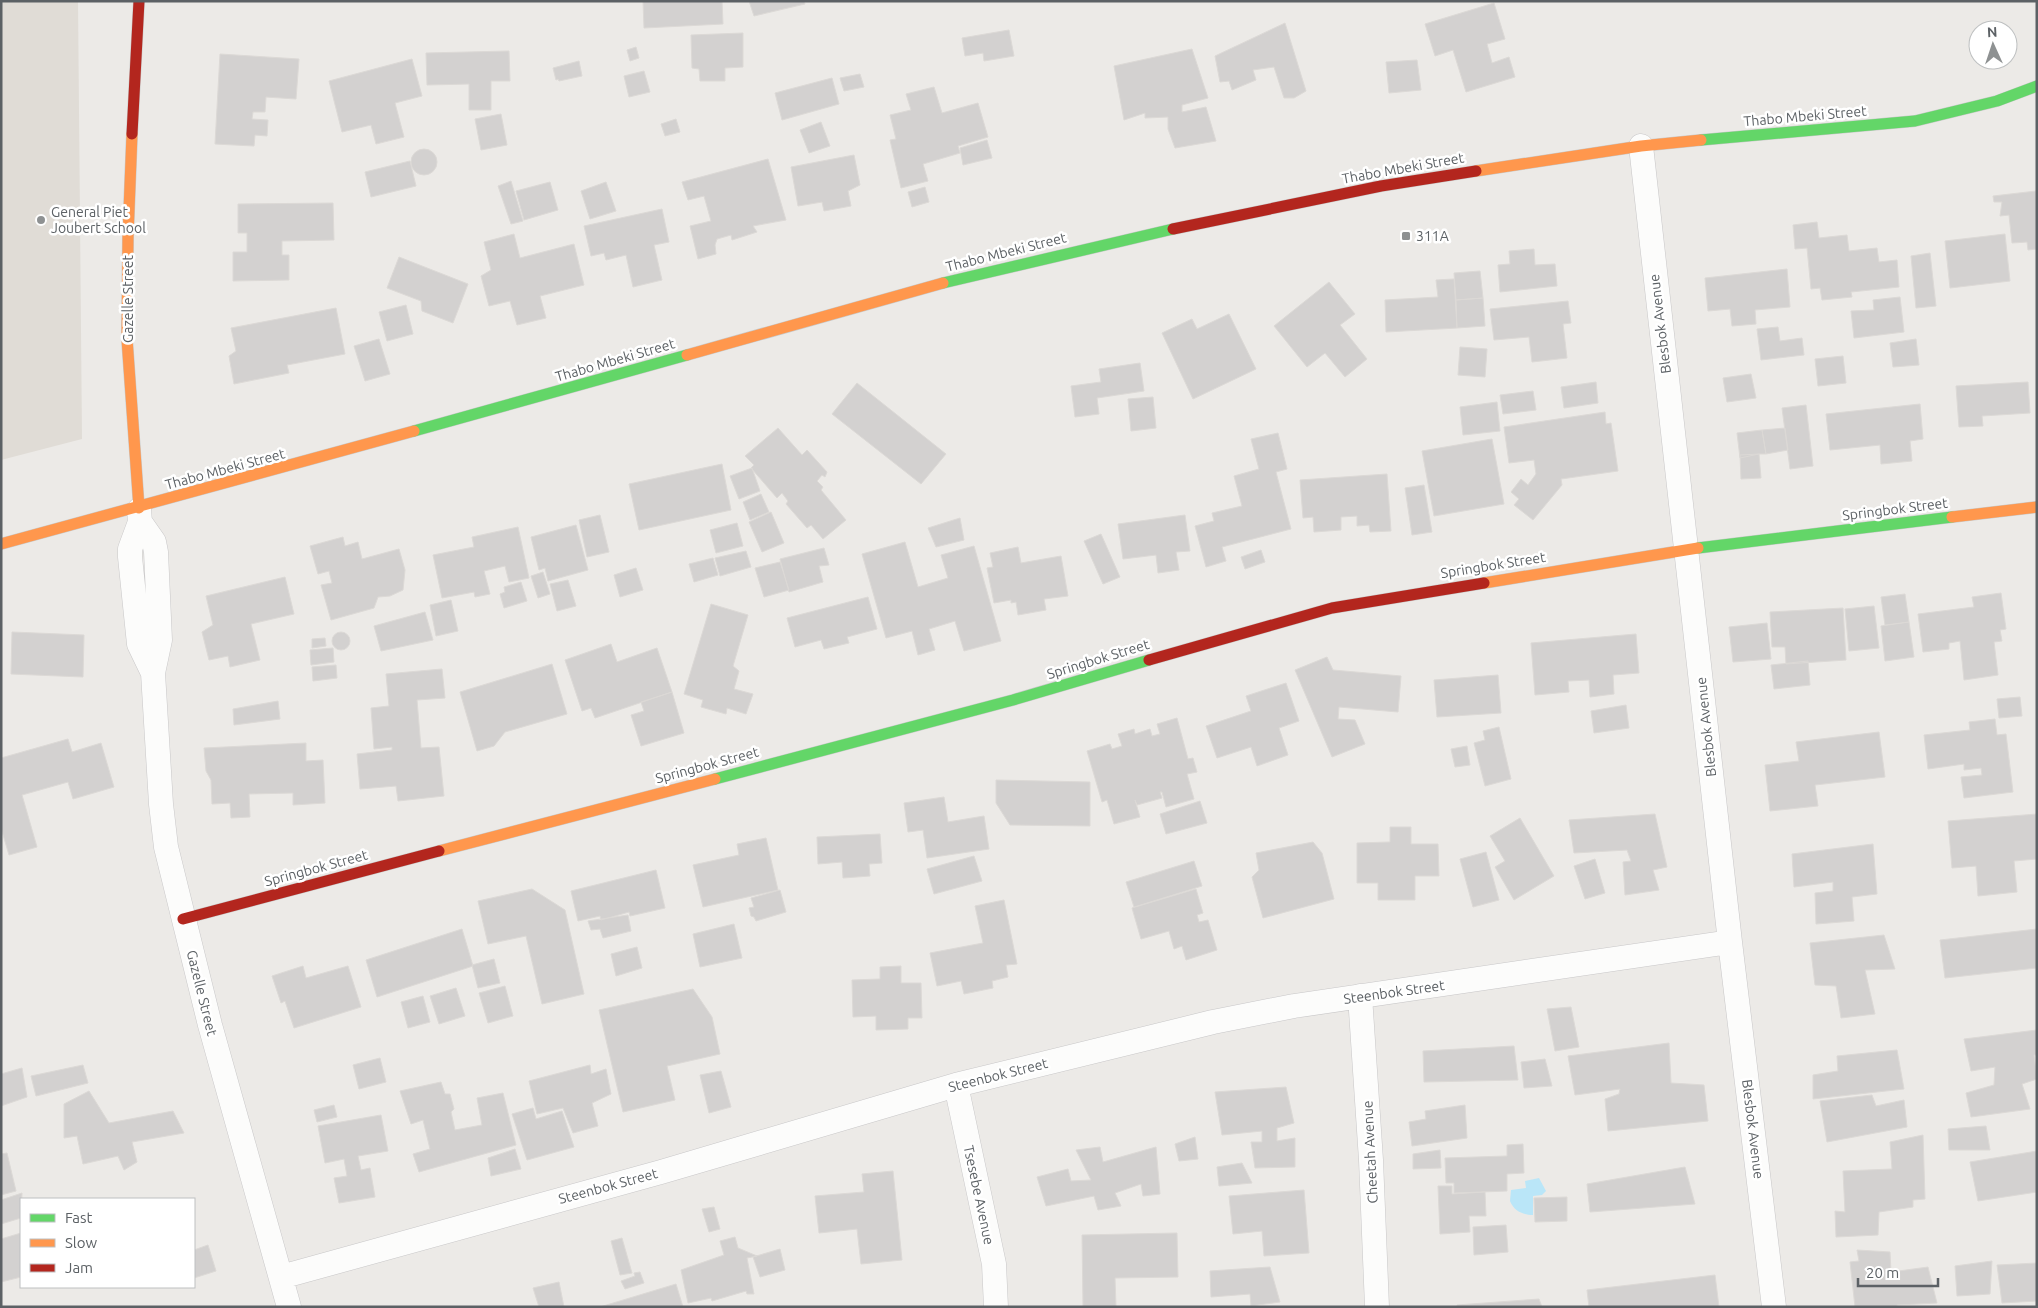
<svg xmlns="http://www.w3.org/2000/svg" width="2038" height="1308" font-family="Ubuntu,sans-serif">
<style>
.education{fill:#e0dcd6}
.water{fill:#bae6f8}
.building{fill:#d3d1d0;stroke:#dcd9d6}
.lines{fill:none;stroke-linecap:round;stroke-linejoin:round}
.street-casing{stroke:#c8c7c8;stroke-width:25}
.fast-casing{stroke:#c8c9c9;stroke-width:12}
.slow-casing{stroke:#c8c9c9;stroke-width:12}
.jam-casing{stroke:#c8c9c9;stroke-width:12}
.street{stroke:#fcfcfb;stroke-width:24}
.fast{stroke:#63d668;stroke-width:11}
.slow{stroke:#ff974d;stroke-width:11}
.jam{stroke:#b3261e;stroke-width:11}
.poi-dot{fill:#8e9192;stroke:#fff;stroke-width:2}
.labels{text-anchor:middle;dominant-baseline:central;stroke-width:5;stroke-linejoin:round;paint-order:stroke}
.street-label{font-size:14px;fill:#5c6165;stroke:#fff}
.poi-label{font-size:14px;fill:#5c6165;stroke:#fff;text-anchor:start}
</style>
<rect width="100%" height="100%" fill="#eceae7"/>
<path class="education" d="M1,1H78L82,439L1,460Z"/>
<path class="water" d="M1539,1178L1546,1191L1542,1195L1533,1196V1215C1523,1215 1514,1211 1510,1201L1511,1190L1526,1188L1525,1181Z"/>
<path class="building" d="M643,1H722L723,24L644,28Z
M749,1H804L805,4L754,16Z
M1494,3L1505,39L1487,44L1492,63L1509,57L1515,77L1466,92L1453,50L1435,56L1425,24Z
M1285,23L1306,91L1294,98H1284L1274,67L1253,70L1256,80L1232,90L1229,81L1220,82L1215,56Z
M1009,30L1014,56L984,61L983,53L965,56L962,38Z
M743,33V67L725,68V81H700L699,69L692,68L691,35Z
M636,47L639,58L630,61L627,50Z
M1192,49L1208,98L1182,105V112L1206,107L1216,141L1175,148L1168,129V117L1145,118V113L1124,120L1114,66Z
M509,51L510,81H491V110H469V84L427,85L426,53Z
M220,54L299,59L296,99L266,97L265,112H253L252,119L268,120L267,136L255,135L254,146L215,144Z
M412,59L422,96L395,103L404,137L376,144L371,125L342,132L329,81Z
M1417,60L1421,90L1389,93L1386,62Z
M579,61L582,76L559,81L558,79L556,80L553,68Z
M644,71L650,92L629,97L624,76Z
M860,74L864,87L844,91L840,78Z
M832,78L839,104L782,120L775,93Z
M934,87L942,113L978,103L988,137L958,146L960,153L923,164L928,181L901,188L890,140L896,139L890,115L911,110L906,94Z
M501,114L507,145L481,150L475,119Z
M676,119L680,132L665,136L661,124Z
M821,122L830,146L809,153L800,130Z
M987,140L992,158L963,165L960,148Z
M411 162a13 13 0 1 1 26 0a13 13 0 1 1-26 0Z
M854,155L860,185L848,191L851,206L824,211L822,202L798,206L791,167Z
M768,159L786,220L753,226L757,232L732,240L731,235L717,239L715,245L716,254L698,259L690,226L711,221L704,196L688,200L682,182Z
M410,161L416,186L371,197L365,172Z
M511,181L523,221L511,224L498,186Z
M550,182L558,210L524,220L516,191Z
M606,182L616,211L590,219L581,191Z
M925,187L929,202L912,207L908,192Z
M2036,191L2037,249L2028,250L2027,242L2012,243L2009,215L2000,216L2002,202H1994L1993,196Z
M333,203L334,240L282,241V255H289V280L233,281V252H247V233H238V204Z
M662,209L669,242L654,245L662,280L633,287L626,255L606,260L604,253L591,256L584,226Z
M1817,222L1819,238L1847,235L1849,251L1877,248L1879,262L1897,260L1899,287L1851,292L1852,297L1822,300L1820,288L1811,289L1807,248L1795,249L1793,225Z
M514,234L520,258L574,244L584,285L540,296L546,318L517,325L510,301L489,306L481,276L491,270L484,242Z
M2005,234L2010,281L1950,288L1945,241Z
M1534,249L1535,265L1555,264L1557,286L1500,292L1498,265L1510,264L1509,251Z
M1930,253L1936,306L1916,308L1911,256Z
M399,257L468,284L453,323L422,311L421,301L387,288Z
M1787,269L1790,307L1755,310L1756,324L1732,326L1730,309L1708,311L1705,278Z
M1480,271L1483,298L1456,300L1454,273Z
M1454,279L1457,328L1386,332L1385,300L1438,297L1436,280Z
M1329,282L1355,314L1340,325L1367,359L1345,377L1325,353L1307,367L1274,326Z
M1900,297L1904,332L1854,338L1851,311L1874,310L1873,300Z
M1483,298L1485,326L1457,328L1456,300Z
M1568,301L1571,323L1563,324L1567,358L1532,362L1529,337L1494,340L1490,309Z
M406,305L413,334L387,341L379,312Z
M336,308L345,354L287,365L289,373L234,384L229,356L236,351L231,328Z
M1229,314L1256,369L1193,399L1162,333L1192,319L1197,329Z
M1778,327L1780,341L1802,338L1804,355L1761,360L1757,329Z
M379,339L390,374L365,381L354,346Z
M1916,339L1919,365L1893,367L1890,343Z
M1460,347L1487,349L1485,377L1458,375Z
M1843,356L1846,383L1818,386L1815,359Z
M1140,363L1144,391L1097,398L1099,414L1075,417L1071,386L1101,382L1099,369Z
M1751,374L1756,398L1727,402L1723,378Z
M1596,382L1598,403L1564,408L1561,387Z
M2028,382L2030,413L1982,416L1983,426L1959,427L1956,386Z
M857,383L946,454L921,484L832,414Z
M1533,391L1536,410L1503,414L1500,395Z
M1153,397L1156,428L1131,431L1128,399Z
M1497,402L1500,431L1463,435L1460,407Z
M1920,404L1923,439L1910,441L1912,461L1881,464L1880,445L1830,450L1826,414Z
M1806,405L1813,466L1790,469L1782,408Z
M1605,412L1606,424L1611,423L1618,471L1561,479L1562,485L1533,520L1514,505L1519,499L1511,492L1521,479L1528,485L1536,474L1534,460L1509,463L1504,427Z
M778,428L802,455L807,450L827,472L825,477L822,475L817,481L823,487L821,490L846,520L823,539L811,525L807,528L786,504L788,501L782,493L777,498L751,468L754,465L745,456Z
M1785,428L1788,450L1766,454L1762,430Z
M1762,430L1766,454H1759L1740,458L1737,433Z
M1278,433L1287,469L1276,472L1291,529L1222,547L1226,561L1206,567L1195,526L1214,521L1212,513L1242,506L1234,476L1259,469L1251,439Z
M1492,439L1504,504L1434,516L1422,451Z
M1759,454L1761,478L1741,479L1740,455Z
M722,464L731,510L639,530L629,484Z
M752,468L760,491L739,499L730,476Z
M1387,474L1391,531L1370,532L1369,525L1357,526V516L1341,517V530L1314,532L1313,517L1303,518L1300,480Z
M1424,485L1432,532L1412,535L1405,488Z
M761,494L769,512L750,520L743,502Z
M771,512L784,543L762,552L749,522Z
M600,515L609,552L587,557L579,520Z
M1185,515L1190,551L1176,552L1179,570L1158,573L1156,555L1123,559L1118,524Z
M960,518L964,540L936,547L928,528Z
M737,523L743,546L716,553L710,530Z
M576,525L588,570L548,581L545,568L539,570L531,537Z
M518,527L529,578L509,582L505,566L484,571L490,594L475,597L474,592L442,598L433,555L474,547L472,537Z
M1101,534L1120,577L1103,584L1084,541Z
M343,537L345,546L358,542L362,559L399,549L405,570L403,590L390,596L378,597L374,608L331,620L321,585L332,583L329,571L318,574L310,546Z
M905,542L918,587L948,578L941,555L974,546L1001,641L964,651L955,621L929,629L935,650L918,655L912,631L886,638L862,554Z
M1018,547L1021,563L1061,556L1068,596L1044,599L1046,610L1018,615L1016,602L1011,603V600L994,603L987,568L993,567L990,553Z
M824,548L829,565L819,566L823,582L789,592L780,559Z
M1261,550L1265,562L1245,569L1241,557Z
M746,551L751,567L720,576L715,558Z
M713,558L718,575L694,582L689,564Z
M780,562L789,590L764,597L755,568Z
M636,568L643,590L620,597L614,575Z
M543,572L550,594L538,598L531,576Z
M285,577L294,614L251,624L260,660L230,667L228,656L209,660L202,632L213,625L206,596Z
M568,580L576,606L557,611L550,584Z
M521,582L527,601L504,608L500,594L505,592L504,587Z
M2001,593L2006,629L2000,630L2002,641L1994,642L1998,675L1964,680L1960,641L1949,643V649L1923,652L1918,614L1974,607L1972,597Z
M1905,594L1909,622L1885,625L1881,597Z
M868,597L877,629L847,637L849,643L824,649L821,640L795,647L787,618Z
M451,600L458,631L436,636L430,605Z
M711,604L748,615L733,666L739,671L734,689L753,694L746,714L727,708L726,714L701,707L703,700L684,694Z
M1874,606L1879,648L1849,651L1845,609Z
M1843,608L1846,660L1786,664L1785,647H1772L1770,612Z
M425,612L433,640L381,651L374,626Z
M1909,622L1914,657L1885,661L1881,626Z
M1767,623L1771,659L1733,662L1729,627Z
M332 641a9 9 0 1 1 18 0a9 9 0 1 1-18 0Z
M12,632L84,635L83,677L11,674Z
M1636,634L1639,673L1613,675L1614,694L1590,697L1589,680L1568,681L1569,692L1535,695L1531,643Z
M325,638L326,646L312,648V639Z
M611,644L617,662L657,648L672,692L595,718L591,708L582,711L565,660Z
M333,648L334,662L311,665L310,650Z
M1327,657L1333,670L1401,676L1398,712L1339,707L1338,719L1355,720L1365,744L1332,757L1295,670Z
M1808,661L1810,685L1774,689L1771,665Z
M552,664L567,714L505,732L494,746L477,751L460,692Z
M336,665L337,678L313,681L312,667Z
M442,669L445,698L417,700L421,748L439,747L444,796L398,801L396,786L360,789L357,754L392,750V747L374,749L371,708L389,706L386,674Z
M1498,675L1501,713L1437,717L1434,680Z
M1286,683L1299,721L1279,728L1288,755L1257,766L1251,747L1217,758L1206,726L1251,711L1246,696Z
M672,692L684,733L641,746L631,715L644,711L641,702Z
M2020,697L2022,716L1999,718L1997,699Z
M278,701L280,719L234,725L233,709Z
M1626,705L1629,728L1594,733L1591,711Z
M1177,718L1188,759L1193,758L1197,772L1187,774L1194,799L1166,807L1162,792H1160L1162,798L1137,805L1135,800L1140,817L1114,824L1107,800L1102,802L1087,751L1110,744L1112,749L1122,746L1118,734L1134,729L1135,734L1150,729L1152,736L1160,734L1157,724Z
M1995,719L1997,735L2006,734L2013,792L1964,798L1961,777L1982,775L1981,768L1964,770V764L1928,769L1924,735L1970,730L1969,722Z
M1499,727L1511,779L1485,786L1474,743L1485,740L1483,731Z
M1879,732L1885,777L1815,785L1818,806L1770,811L1765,765L1799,761L1796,742Z
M68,739L72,752L101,743L114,787L73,799L68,782L22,795L37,847L9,855L1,828V758Z
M306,743V761L323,760L325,803L293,805V793L249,794L250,817L231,818L230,803L212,804L211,780L206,771L204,748Z
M1467,746L1470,765L1455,767L1451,749Z
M996,780L1090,782V826L1010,825L996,803Z
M944,797L948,822L984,816L989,849L927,858L923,830L908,832L904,803Z
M1200,801L1207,823L1166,834L1160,814Z
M1655,814L1667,867L1653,870L1659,890L1625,895L1623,862L1631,861L1627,850L1574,853L1569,820Z
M2037,814V859L2014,861L2017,892L1978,896L1976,866L1952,868L1948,821Z
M1520,818L1554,876L1514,900L1495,867L1505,861L1490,836Z
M1390,827H1411V844H1438L1439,876H1415V900H1378V883H1357V843L1390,842Z
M880,834L882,863L869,864L870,876L843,878L842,862L818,864L817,837Z
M766,838L778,890L703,907L693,865L739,855L737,844Z
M1313,842L1322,853L1334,899L1263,918L1252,877L1259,870L1256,853Z
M1873,844L1877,894L1852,897L1854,921L1816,924L1815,893L1833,891V882L1794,887L1792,854Z
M1486,852L1499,900L1473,907L1460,859Z
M974,856L982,881L934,894L927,869Z
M1595,859L1605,893L1585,899L1574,866Z
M1194,861L1202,886L1134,907L1126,882Z
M656,870L665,908L630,916L629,912L601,920L600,916L578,921L571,891Z
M532,889L565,910L584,994L542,1004L526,936L488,944L478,901Z
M1196,889L1203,913L1197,915L1199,922L1208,920L1217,950L1186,960L1182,946L1174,949L1169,931L1141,939L1132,908Z
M780,890L786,912L756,921L754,917L751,916L749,908L754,907L751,898Z
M1004,900L1017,964L1006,965L1008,977L992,981L993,988L964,994L961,981L937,986L930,953L983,943L975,906Z
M628,915L631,931L603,938L600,929L591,930L588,921Z
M734,924L742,958L700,967L693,934Z
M462,929L473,966L377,997L366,960Z
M2037,929V968L1945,978L1940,940Z
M1884,935L1895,969L1865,970L1875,1014L1841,1018L1836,986L1815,985L1810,943Z
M637,947L642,968L616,976L611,954Z
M494,959L500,983L478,988L472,965Z
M303,966L306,978L348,966L361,1007L294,1028L285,1001L281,1003L272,976Z
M901,966V983H921L922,1018H908V1029L876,1030V1016L853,1017L852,980L880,979V967Z
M505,986L513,1016L488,1023L479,993Z
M456,988L465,1016L439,1024L430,996Z
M693,989L712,1017L720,1054L667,1066L675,1100L623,1112L599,1010Z
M423,996L430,1022L408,1028L401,1002Z
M1571,1007L1579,1047L1555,1051L1547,1009Z
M2037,1030V1055H2034L2037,1079L2022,1084L2030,1109L1971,1117L1966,1093L1994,1085L1995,1067L1971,1071L1964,1039Z
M1669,1043L1671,1083L1704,1085L1708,1121L1608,1131L1605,1099L1619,1094L1620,1089L1575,1095L1568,1056Z
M1514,1046L1518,1080L1424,1082L1423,1051Z
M1897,1050L1904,1089L1813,1099V1075L1838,1071L1837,1056Z
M380,1058L386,1082L359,1089L353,1065Z
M1545,1059L1552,1086L1524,1088L1521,1062Z
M83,1065L88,1083L36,1096L31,1076Z
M590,1065L591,1074L606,1069L611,1094L592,1103L598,1126L573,1133L563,1108L537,1114L529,1081Z
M22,1068L27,1097L1,1106V1074Z
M721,1071L731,1107L709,1113L700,1075Z
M441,1082L445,1094H450L454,1109L451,1112L455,1130L482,1125L477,1098L503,1093L516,1145L419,1172L413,1154L430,1149L423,1120L411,1124L400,1091Z
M1286,1087L1294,1123L1277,1128V1141L1295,1138V1167L1255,1168L1251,1142H1262V1131L1222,1135L1215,1092Z
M89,1091L109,1123L173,1111L184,1133L132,1142L137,1162L124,1170L118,1156L83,1164L77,1136L64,1138V1104Z
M1872,1095L1876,1106L1904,1100L1907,1127L1827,1142L1820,1101Z
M334,1105L337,1117L317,1122L314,1110Z
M1465,1105L1467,1138L1412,1146L1409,1122L1426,1119L1425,1111Z
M533,1108L536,1119L562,1111L574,1147L527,1160L512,1114Z
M381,1115L388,1151L358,1156L361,1170L370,1168L375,1197L339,1203L334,1178L347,1176L344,1159L325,1163L318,1126Z
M1986,1126L1990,1150H1949L1948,1129Z
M1923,1135L1925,1199L1913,1200V1207L1879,1212L1878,1235L1836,1237L1835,1211L1845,1212L1843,1171L1892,1169L1890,1142Z
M1195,1137L1198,1159L1179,1161L1175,1144Z
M1523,1144L1524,1173L1507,1174V1191L1454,1193V1183H1446L1445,1158L1507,1156V1145Z
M1100,1147L1103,1162L1156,1147L1160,1194L1143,1196L1141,1184L1115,1193L1121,1206L1098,1210L1094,1196L1046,1206L1037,1177L1068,1169L1071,1181L1091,1180L1076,1150Z
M515,1149L521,1169L491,1176L488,1158Z
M1440,1150L1441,1168L1413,1169V1154Z
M2037,1151V1192L1978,1201L1970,1162Z
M7,1153L16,1191L1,1195V1154Z
M1242,1163L1252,1183L1219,1186L1217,1167Z
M1685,1167L1695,1204L1590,1212L1587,1184Z
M893,1171L902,1260L861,1264L857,1229L819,1233L815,1196L864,1192L862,1174Z
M1438,1186H1452V1194L1485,1192L1486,1216H1469L1470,1232L1440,1234Z
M1304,1190L1309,1253L1264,1256L1262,1231L1233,1234L1229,1196Z
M22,1193L21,1218L1,1224V1200Z
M1567,1197V1221L1535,1222L1534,1198Z
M714,1207L720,1229L709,1232L702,1209Z
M1506,1225L1508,1252L1474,1255L1473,1227Z
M21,1233V1277L1,1282V1239Z
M1177,1233L1178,1277L1115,1278L1116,1307H1083L1082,1235Z
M735,1237L738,1248L757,1256L747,1258L754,1294H747L746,1291L712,1301L711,1298L688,1303L681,1270L724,1255L720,1241Z
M622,1238L632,1273L620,1275L611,1241Z
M208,1245L216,1271L194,1278V1250Z
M780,1249L785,1270L760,1277L753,1257Z
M1857,1250L1890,1252L1891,1272L1928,1267L1937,1303L1897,1305V1307H1855L1850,1262L1859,1261Z
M1992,1261L1990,1294L1957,1296L1955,1266Z
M2037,1263V1301L2002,1303L1997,1265Z
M1270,1267L1280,1302L1251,1306L1250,1294L1211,1297L1210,1271Z
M640,1272L644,1283L625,1289L621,1281L635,1276L634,1273Z
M1715,1275L1719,1307H1589L1587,1290Z
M559,1282L564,1307H539L533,1288Z
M676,1284L683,1307H600Z
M1539,1299L1542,1307H1457V1305Z"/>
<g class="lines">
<g class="street-casing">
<path id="street" d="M1641,146L1730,942L1774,1307
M139,510L140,522L130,549V557L139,644L153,673
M140,522L154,542L156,552L160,640L153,673L161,804L166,847L210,1025L289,1307
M1360,996L1371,1160L1377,1307
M956,1085L994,1264L996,1307
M281,1277L661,1172L956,1085L1213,1022L1294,1006L1730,942"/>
</g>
<g class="fast-casing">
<path id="fast" d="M1701,140L1915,121L1997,101L2037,86
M943,283L1173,229
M414,431L687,355
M1698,548L1952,517
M715,779L1013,700L1149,660"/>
</g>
<g class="slow-casing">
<path id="slow" d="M132,134L128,236L127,339L139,508
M1476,171L1641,146L1701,140
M687,355L943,283
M1952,517L2037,507
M1,544L414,431
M1484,583L1698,548
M439,851L715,779"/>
</g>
<g class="jam-casing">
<path id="jam" d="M132,134L139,1
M1173,229L1381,186L1476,171
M1149,660L1332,608L1484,583
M183,919L439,851"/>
</g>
<use href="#street" class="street"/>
<use href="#fast" class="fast"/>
<use href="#slow" class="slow"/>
<use href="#jam" class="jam"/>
</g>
<g class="poi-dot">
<circle cx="41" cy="220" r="5"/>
<rect x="1401" y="231" width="10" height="10" rx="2.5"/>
</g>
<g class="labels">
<g class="street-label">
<text transform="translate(1805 116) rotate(-5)">Thabo Mbeki Street</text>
<text transform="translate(1403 168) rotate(-10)">Thabo Mbeki Street</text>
<text transform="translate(1006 252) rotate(-14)">Thabo Mbeki Street</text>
<text transform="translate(128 299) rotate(-90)">Gazelle Street</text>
<text transform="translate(1660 324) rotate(-97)">Blesbok Avenue</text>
<text transform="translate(615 360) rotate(-16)">Thabo Mbeki Street</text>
<text transform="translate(225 469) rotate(-15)">Thabo Mbeki Street</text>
<text transform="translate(1895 509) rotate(-7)">Springbok Street</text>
<text transform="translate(1493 565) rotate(-9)">Springbok Street</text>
<text transform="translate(1098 659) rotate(-17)">Springbok Street</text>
<text transform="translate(1706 727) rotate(-96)">Blesbok Avenue</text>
<text transform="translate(707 765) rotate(-15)">Springbok Street</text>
<text transform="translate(316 868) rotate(-15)">Springbok Street</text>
<text transform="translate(1394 992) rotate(-8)">Steenbok Street</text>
<text transform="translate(202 993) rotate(76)">Gazelle Street</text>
<text transform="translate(998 1075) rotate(-14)">Steenbok Street</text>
<text transform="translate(1753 1129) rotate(83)">Blesbok Avenue</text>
<text transform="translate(1370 1152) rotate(-93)">Cheetah Avenue</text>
<text transform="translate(608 1186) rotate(-15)">Steenbok Street</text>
<text transform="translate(979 1195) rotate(78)">Tsesebe Avenue</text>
</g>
<g class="poi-label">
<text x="51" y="212">General Piet<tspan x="51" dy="16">Joubert School</tspan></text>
<text x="1416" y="236">311A</text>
</g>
</g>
<rect width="2038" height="1308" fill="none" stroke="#5c6165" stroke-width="5"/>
<rect x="20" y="1198" width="175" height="90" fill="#ffffff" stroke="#bec0c1"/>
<rect x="30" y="1214" width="25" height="8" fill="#63d668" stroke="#bec0c1"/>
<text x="65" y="1223" font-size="15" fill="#5c6165">Fast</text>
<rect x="30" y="1239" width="25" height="8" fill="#ff974d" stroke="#bec0c1"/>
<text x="65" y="1248" font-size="15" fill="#5c6165">Slow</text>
<rect x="30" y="1264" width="25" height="8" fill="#b3261e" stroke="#bec0c1"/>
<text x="65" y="1273" font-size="15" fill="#5c6165">Jam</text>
<g transform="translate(1993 45) rotate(357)"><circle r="24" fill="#ffffff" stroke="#bec0c1"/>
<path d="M0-4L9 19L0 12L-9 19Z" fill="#8e9192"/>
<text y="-8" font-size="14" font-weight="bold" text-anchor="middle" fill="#5c6165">N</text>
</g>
<path d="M1858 1278v8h80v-8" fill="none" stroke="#5c6165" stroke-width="2.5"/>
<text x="1866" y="1278" font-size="15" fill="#5c6165" stroke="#ffffff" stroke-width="4" paint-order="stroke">20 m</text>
</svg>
